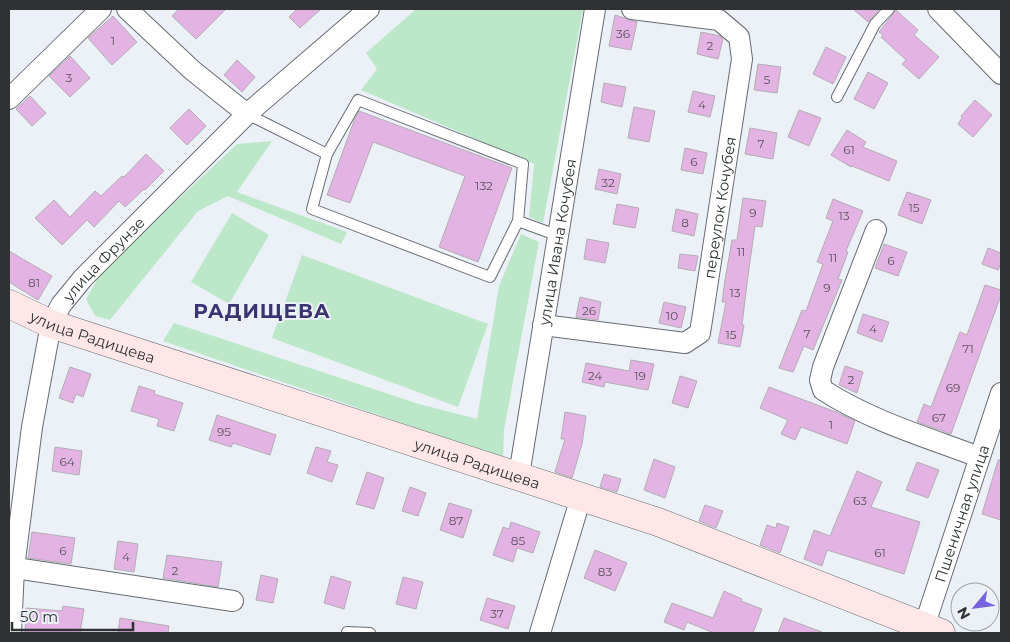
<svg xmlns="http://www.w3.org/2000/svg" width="1010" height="642" font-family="Montserrat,sans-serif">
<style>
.green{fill:#bce8c9}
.building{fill:#e3b4e3;stroke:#b3adb3}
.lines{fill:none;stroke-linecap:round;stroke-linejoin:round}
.service-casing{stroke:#686c72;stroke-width:12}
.minor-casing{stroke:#686c72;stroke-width:22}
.secondary-casing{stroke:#686c72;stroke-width:29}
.service{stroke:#fff;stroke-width:10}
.minor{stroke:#fff;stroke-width:20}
.secondary{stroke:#fee7e6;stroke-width:28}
.labels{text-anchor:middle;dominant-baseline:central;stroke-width:4;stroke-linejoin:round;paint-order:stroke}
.number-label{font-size:12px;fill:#5c525f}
.street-label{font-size:15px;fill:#2f3133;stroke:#ecf1f8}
.district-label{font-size:20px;font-weight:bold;letter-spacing:1px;fill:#3c3471;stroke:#ecf1f8}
</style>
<rect width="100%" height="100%" fill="#ecf1f8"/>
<path class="green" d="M416,9H583L543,223L529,217L534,164L361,90L377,69L366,53Z
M272,141L237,192L347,232L341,244L228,196L198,211L110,320L95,316L86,299L103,270L237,144Z
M232,213L269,235L229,304L191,282Z
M521,234L539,242L504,430L503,462L457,442L163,341L174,323L419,404L477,419L499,286Z
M302,255L488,324L458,407L272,338Z"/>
<path class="building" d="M179,9H226L196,39L172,16Z
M297,9H321L300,28L289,17Z
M853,9H880L868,22Z
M896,10L918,30L914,35L939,57L919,79L902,64L906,60L881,37L883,35L879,32Z
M615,15L637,22L631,50L609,46Z
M113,16L137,42L112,65L88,38Z
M701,32L720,36L723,39L718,59L697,54Z
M826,47L846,57L833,84L813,74Z
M70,56L90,78L70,97L49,76Z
M237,60L255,77L242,92L224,75Z
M758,64L781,67L777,93L754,90Z
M868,72L888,83L874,109L854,99Z
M604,83L626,87L622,107L601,102Z
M693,91L715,96L710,117L688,112Z
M30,96L46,113L32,126L16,109Z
M975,100L992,115L973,137L958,124L962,118L961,116Z
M634,107L655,111L649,142L628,138Z
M189,109L206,126L187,145L170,128Z
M799,110L821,118L809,146L788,137Z
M359,111L512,168L478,262L439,247L465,176L373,142L350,203L327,195L354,121Z
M750,128L777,133L773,159L745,154Z
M847,130L866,142L863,147L897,161L889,181L852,166L851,167L831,155Z
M685,148L707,153L703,174L681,170Z
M146,154L164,171L145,190L144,189L125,207L119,201L94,227L87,220L62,245L35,218L54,200L70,217L95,191L101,196L122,176L124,177Z
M599,169L621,174L617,194L595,189Z
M907,192L931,200L922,224L898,215Z
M743,198L766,201L762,227L755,226L747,283L742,325H744L740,347L718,343L726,302H722L725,280L732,240H737Z
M833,199L863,211L846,251L848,252L838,279L842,280L813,350L804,346L793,372L779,368L802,310L806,311L823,264L817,262L833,221L826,218Z
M617,204L639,208L635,228L613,224Z
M676,209L698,214L694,236L672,231Z
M587,239L609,243L605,263L584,259Z
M884,244L907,252L898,276L875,268Z
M988,248L1001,253V263L998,270L982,264Z
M9,251L52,276L38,300L9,282Z
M680,254L698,256L695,271L678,268Z
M985,285L1001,290V295L951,434L917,422L924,404L931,407L960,332L967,335Z
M580,297L601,302L598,320L576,317Z
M664,302L686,307L681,328L659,323Z
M863,314L889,322L882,342L857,333Z
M631,360L654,364L648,390L605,382L604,387L582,382L586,363L629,371Z
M845,366L863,372L857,393L839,385Z
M70,367L91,374L83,397L76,394L73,403L59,398Z
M680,376L697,381L688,408L672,403Z
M139,386L155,391L154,394L183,403L174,431L157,426L159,419L131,411Z
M769,387L836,412L855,421L847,444L801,427L795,440L781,434L788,420L760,408Z
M565,412L586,416L582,444L572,478L555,472L565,439H561Z
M217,415L276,435L270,455L233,443L231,447L209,440Z
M55,447L82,451L79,475L52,471Z
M316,447L331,451L327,462L338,465L332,482L307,473Z
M654,459L675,467L665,498L644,490Z
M998,460H1001V520L982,514Z
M917,462L939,470L928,498L906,490Z
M857,471L882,482L871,507L920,522L904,574L827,550L822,566L804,559L814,530L830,536Z
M367,472L384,478L374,509L356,504Z
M604,474L621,479L617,492L600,487Z
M410,487L426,493L418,516L402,511Z
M449,503L472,510L463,538L440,530Z
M705,505L723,511L716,528L699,521Z
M511,522L540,532L533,553L517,548L513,562L493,555L503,527L509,529Z
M777,523L789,527L780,553L760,545L767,525L776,528Z
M32,532L75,538L71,564L28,558Z
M118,541L138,544L134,572L114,569Z
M595,550L627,563L615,591L584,578Z
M167,555L222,562L218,587L163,578Z
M261,575L278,579L273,603L256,600Z
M331,576L351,582L344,609L324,603Z
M403,577L423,582L416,609L396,604Z
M724,591L742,599L741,601L762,609L753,633H714L687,622L684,630L664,622L672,603L713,618Z
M487,598L515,606L508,629L480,620Z
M63,606L84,609L80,633H25L26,608L62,611Z
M120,618L169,626L168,633H118Z
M784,618L822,632V633H778Z"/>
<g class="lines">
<g class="service-casing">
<path id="service" d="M837,97L875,24L889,9
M247,114L327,154
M518,221L523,164L358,100L327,154L312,209L490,277L518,221L559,236
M347,632L370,633"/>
</g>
<g class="minor-casing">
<g id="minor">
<path d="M127,9L192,70L247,114"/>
<path d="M938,9L1001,74"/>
<path d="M9,99L101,9"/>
<path d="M876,230L823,367L820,380L823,390C871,421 926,437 979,457"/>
<path id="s1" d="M543,325L685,343L700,333L742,59L739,37L719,20L632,9"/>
<path id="s2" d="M519,475L595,9"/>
<path d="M9,567L233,601"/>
<path id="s3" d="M11,633L14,568L32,427L51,324L61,305L83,278L247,114L369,9"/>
<path d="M540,633L581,497"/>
<path id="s4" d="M922,633L1001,393"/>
</g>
</g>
<g class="secondary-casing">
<g id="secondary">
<path id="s5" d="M9,304L51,324L658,522L941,633"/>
</g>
</g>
<use href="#service" class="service"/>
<use href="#minor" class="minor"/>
<use href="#secondary" class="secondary"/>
</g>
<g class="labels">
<g class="number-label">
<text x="623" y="33">36</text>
<text x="113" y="40">1</text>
<text x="710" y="45">2</text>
<text x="69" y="77">3</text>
<text x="767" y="79">5</text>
<text x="702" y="104">4</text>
<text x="761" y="143">7</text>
<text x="849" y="149">61</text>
<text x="694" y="161">6</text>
<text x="608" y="182">32</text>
<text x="484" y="185">132</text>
<text x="914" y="207">15</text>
<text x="753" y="212">9</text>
<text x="844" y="215">13</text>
<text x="685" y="222">8</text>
<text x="741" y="251">11</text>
<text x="833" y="257">11</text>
<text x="891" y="260">6</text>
<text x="34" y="282">81</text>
<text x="827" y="287">9</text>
<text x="735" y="292">13</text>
<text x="589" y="310">26</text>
<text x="672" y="315">10</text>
<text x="873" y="328">4</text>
<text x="807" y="333">7</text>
<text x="731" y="334">15</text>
<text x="968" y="348">71</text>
<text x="595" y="375">24</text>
<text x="640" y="375">19</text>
<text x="851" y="379">2</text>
<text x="953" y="387">69</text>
<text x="939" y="417">67</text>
<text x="831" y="424">1</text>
<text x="224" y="431">95</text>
<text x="67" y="461">64</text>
<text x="860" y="500">63</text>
<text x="456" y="520">87</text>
<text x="518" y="540">85</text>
<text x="63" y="550">6</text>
<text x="880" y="552">61</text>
<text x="126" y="556">4</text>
<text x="175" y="570">2</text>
<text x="605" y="571">83</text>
<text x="497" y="613">37</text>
</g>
<g class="street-label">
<text stroke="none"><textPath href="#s1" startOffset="288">переулок Кочубея</textPath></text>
<text stroke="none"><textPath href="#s2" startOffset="236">улица Ивана Кочубея</textPath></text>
<text stroke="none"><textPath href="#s3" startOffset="396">улица Фрунзе</textPath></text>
<text stroke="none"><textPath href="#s5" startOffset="90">улица Радищева</textPath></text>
<text stroke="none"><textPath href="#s5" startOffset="495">улица Радищева</textPath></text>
<text stroke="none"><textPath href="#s4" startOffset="126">Пшеничная улица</textPath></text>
</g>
<g class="district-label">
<text x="262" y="311">РАДИЩЕВА</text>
</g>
</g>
<rect width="1010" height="642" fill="none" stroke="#2f3133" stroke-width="20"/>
<g transform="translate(975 607) rotate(241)"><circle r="24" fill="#ecf1f8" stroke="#a0a4a9"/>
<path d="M0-4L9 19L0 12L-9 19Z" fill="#7664df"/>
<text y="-8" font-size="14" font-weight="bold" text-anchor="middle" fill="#2f3133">N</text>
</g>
<path d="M12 622v8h121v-8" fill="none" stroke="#2f3133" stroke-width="2.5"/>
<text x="20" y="622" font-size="15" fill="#2f3133" stroke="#ecf1f8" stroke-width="4" paint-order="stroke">50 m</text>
</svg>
